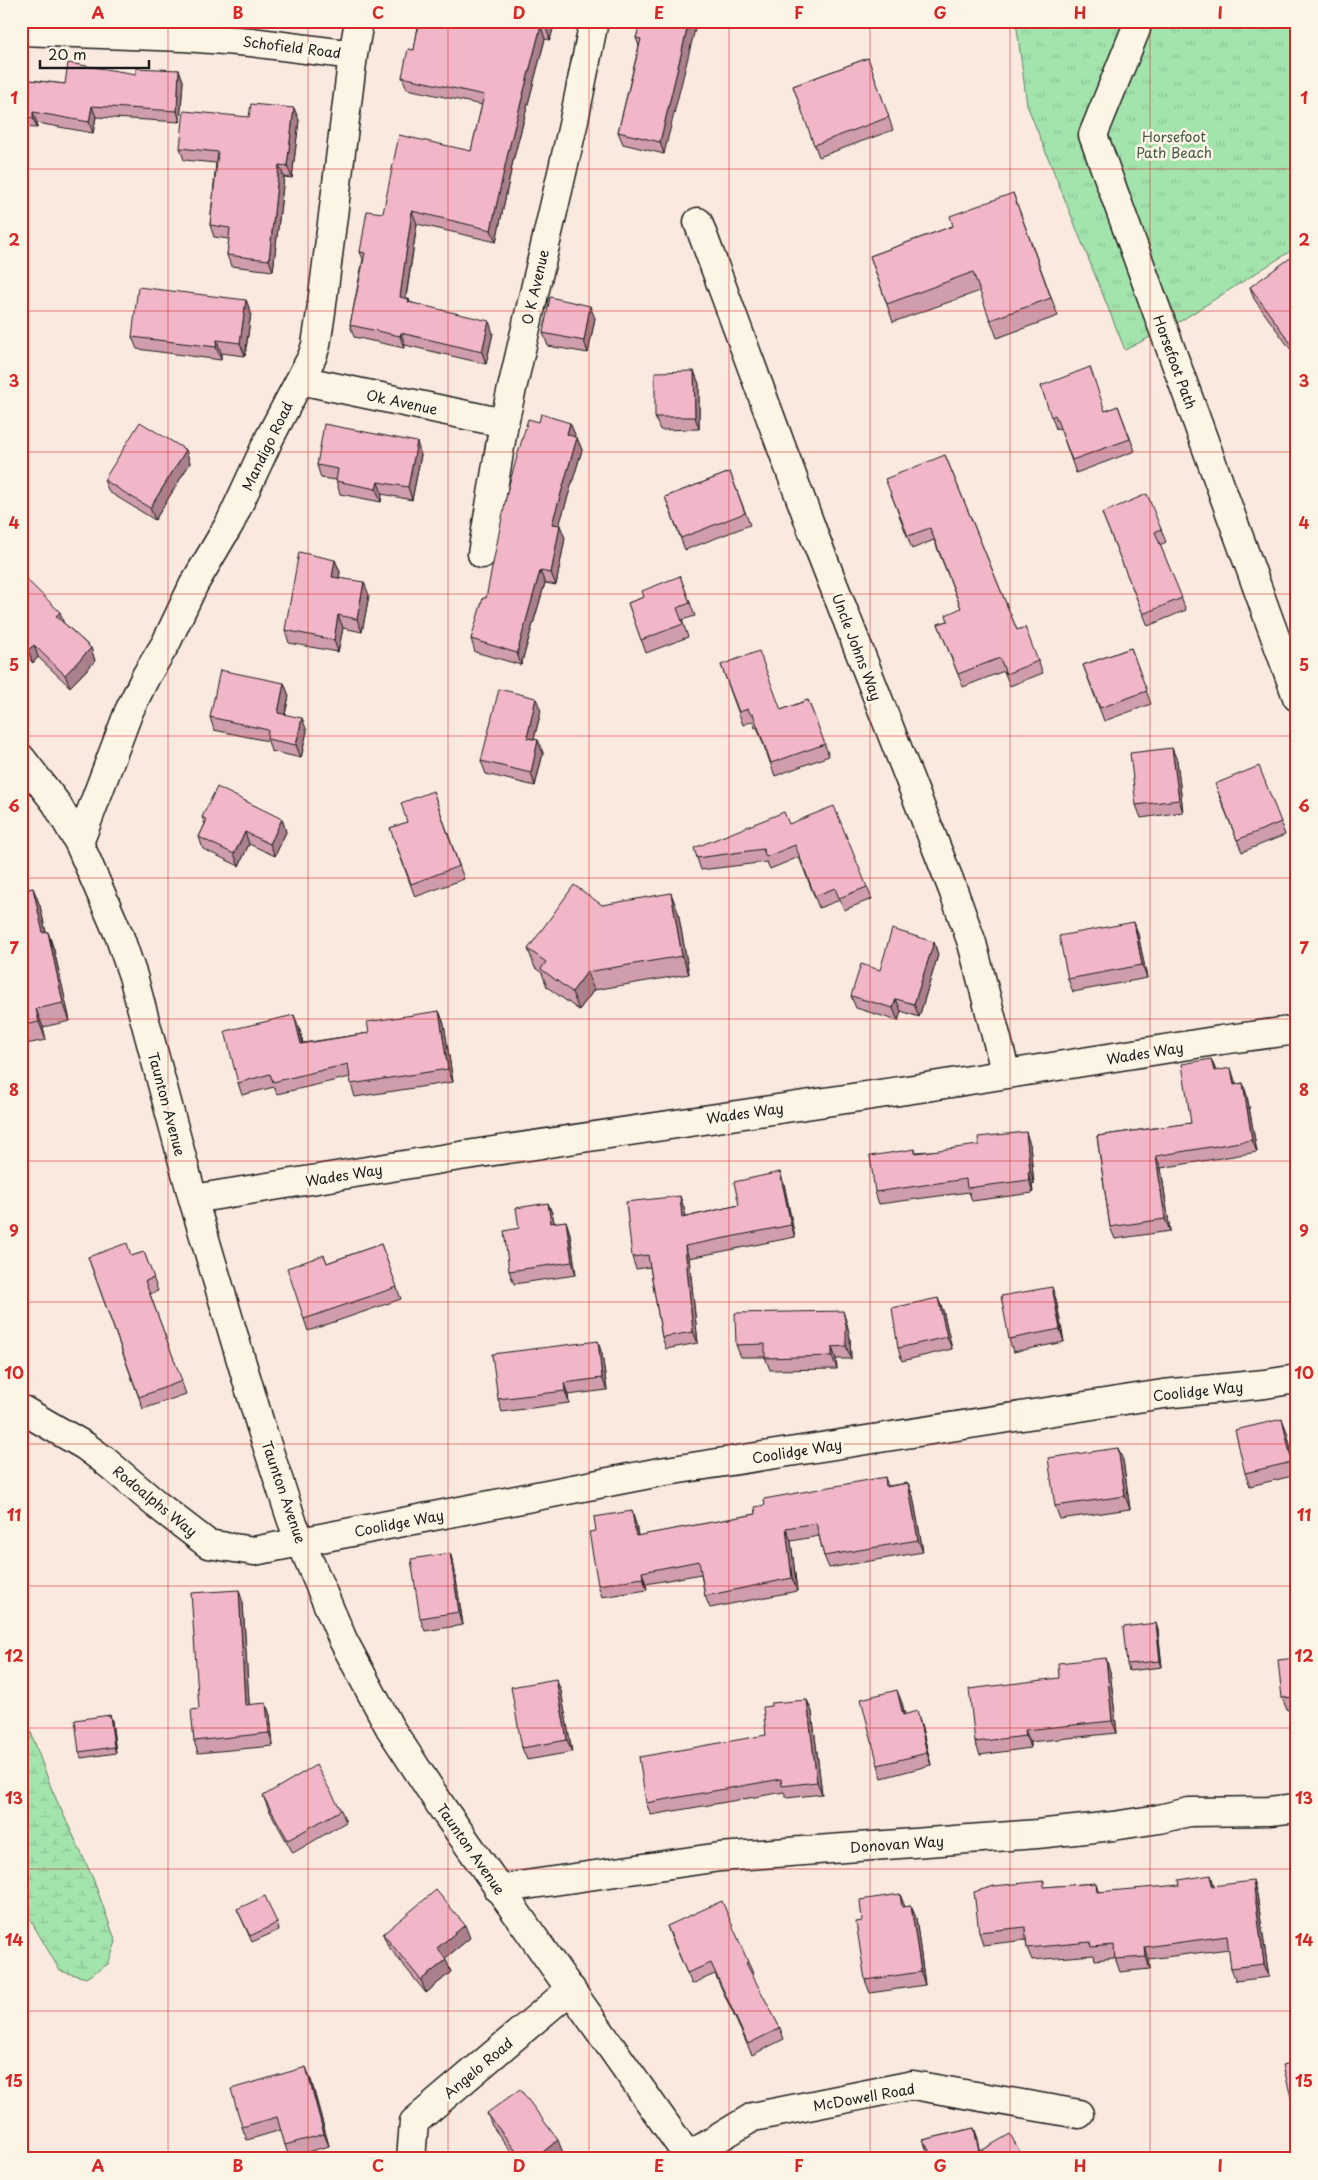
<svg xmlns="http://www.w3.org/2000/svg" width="1318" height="2180" font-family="'Playpen Sans',sans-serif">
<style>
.wetland{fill:url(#wetland-marsh);stroke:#608064}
.park{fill:url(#park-tufts);stroke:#608064}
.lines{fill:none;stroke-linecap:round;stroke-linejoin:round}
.minor-casing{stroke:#1c1c1c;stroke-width:31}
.minor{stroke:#fcf5e5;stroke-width:28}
.wall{fill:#cf9dac;stroke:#1c1c1c}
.shaded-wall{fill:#a9808c;stroke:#1c1c1c}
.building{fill:#f1b7c8;stroke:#1c1c1c}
.grid{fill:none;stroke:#d62828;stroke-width:1;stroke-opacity:0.55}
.labels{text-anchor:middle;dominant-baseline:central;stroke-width:5;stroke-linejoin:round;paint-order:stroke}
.street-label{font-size:14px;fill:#1c1c1c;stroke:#fcf5e5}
.park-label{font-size:14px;fill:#445848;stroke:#fcf5e5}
.neatline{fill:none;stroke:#d62828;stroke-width:2}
.grid-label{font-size:16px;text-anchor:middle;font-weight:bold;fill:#d62828}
</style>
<defs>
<pattern id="wetland-marsh" width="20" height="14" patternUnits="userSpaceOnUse" patternTransform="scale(1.25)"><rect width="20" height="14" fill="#a3e4ad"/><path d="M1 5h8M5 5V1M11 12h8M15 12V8" fill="none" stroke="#8cc394"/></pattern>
<pattern id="park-tufts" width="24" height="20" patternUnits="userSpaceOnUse" patternTransform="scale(1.25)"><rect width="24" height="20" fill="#a3e4ad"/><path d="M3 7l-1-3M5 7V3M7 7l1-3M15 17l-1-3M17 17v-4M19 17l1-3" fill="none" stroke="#8cc394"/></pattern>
</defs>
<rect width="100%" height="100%" fill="#fae9df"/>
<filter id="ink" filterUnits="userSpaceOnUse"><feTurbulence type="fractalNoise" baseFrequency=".02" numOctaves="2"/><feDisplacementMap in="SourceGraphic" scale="10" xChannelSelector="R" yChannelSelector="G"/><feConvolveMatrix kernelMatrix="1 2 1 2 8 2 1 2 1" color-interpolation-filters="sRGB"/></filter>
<g filter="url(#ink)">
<path class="wetland" d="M21,1705L52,1790L92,1876L116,1942L108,1964L86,1978L60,1971L31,1921L21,1897Z"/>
<path class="park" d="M1016,21H1297V247L1179,322L1125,350L1027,105Z"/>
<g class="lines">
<g class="minor-casing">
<path id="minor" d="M1136,29L1093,135L1297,697
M21,31L184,37L251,42L353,55
M698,222L817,543L953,890L972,943L1006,1074
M300,380L504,423
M482,554L504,423L573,125L594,21
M21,758L56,803L79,843L119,935L133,976L193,1199L260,1424L292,1521L343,1640L390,1728L443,1809L690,2159
M79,843L129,711L146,676L166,643L194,584L230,523L270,437L312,357L316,345L321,312L353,55L359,21
M193,1199L460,1156L920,1088L1221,1040L1297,1030
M21,1409L85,1446L104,1460L156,1504L208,1544L254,1551L660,1472L1163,1394L1265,1384L1297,1379
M498,1889L720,1857L1037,1834L1113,1826L1159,1819L1189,1812L1269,1811L1297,1808
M689,2156L753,2117L913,2085L1079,2114
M411,2159L414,2122L571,1989"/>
</g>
<use href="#minor" class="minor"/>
</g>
<path class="wall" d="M419,21H555L550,40L545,39L513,161L496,242L417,224L406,298L409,299L410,302L493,333L486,364L405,345L404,348L354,337L350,325L363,259L360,252L383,213L471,151L482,105L407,89L402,77L414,50Z
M641,21L664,154L623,144L618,132L639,46L636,38Z
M868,58L893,130L819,157L793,86Z
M179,70L183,81L180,122L96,117L93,133L37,123V128L21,127V79L65,84L136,74Z
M249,117L299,120L292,178L284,177L273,271L231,266L227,255L229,239L214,237L210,225L216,163L184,160L180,148Z
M1013,193L1058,316L997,338L980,291L893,322L870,256L953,226Z
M1297,261V358L1254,299L1250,287Z
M246,300L251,313L245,356L221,353V360L137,349L132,337Z
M595,318L588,353L548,346L543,333Z
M694,371L699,384V429L660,430L655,417Z
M1041,386L1106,411L1118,406L1135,451L1076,473L1060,428L1056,429Z
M539,422L570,423L575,435L574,437L577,438L582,450L559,525L565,538L556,585L545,583L521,665L475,652L471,639L486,598Z
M186,450L190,463L155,520L109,492L104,480Z
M421,455L412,500L382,494L381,502L340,494L336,480L321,478L317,465Z
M945,455L1017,630L1038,661L1043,673L1010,686L1004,671L963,687L938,624L948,621L961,608L934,540L912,549L890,491Z
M730,472L750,525L685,550L665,497Z
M1102,513L1161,529L1166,542L1160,545L1186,610L1148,626Z
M335,560L340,572L339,578L369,595L362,632L343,628L338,652L289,643L285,630Z
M680,576L695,616L682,620L688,637L646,653L628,603L644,597Z
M21,578L64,623L91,648L95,661L70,687L38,657L33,663L21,652Z
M1131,648L1151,704L1104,721L1083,665Z
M721,665L781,710L808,700L829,756L775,776L757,727L755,728L753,721L743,725Z
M284,683L289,696L285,715L307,731L301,758L271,751L268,741L214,730L210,717Z
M541,711L534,739L538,740L543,753L535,786L486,774L481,761Z
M1177,760L1183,812L1141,818L1136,805Z
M433,791L464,879L415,897L390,828L407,822Z
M1219,796L1281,822L1285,835L1242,852Z
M202,817L282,819L286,832L275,856L249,844L239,866L203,849L199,837L205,824Z
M789,824L867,887L872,899L844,910L840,900L819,908L799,857L770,869L767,862L701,870L697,858Z
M33,888L40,906L46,932H48L54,950L70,1021L43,1027L46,1040L21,1045V891Z
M602,905L678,912L689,974L594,990L579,1010L547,987L542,973L535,968L528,949Z
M1134,922L1138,934L1147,978L1073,992L1068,979Z
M934,942L938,955L919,1017L901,1011L898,1021L856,1008L851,996L880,970Z
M439,1011L444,1024L453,1082L355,1097L351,1084L350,1077L277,1094L274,1087L242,1095L238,1083L299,1027L303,1043L369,1033Z
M1211,1059L1216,1071L1235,1081L1236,1084L1243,1083L1247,1096L1257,1152L1161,1168L1170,1231L1115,1239L1110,1227L1097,1136L1191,1123Z
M1030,1144L1034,1184H1032L1033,1193L972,1201L969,1192L879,1204L875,1192L915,1149L916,1152Z
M784,1184L795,1237L689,1258L698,1343L666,1349L662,1337L650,1267L636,1269L632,1257L684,1208L685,1217L739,1205Z
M548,1203L553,1216L554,1223L566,1221L570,1234L576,1275L514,1284L509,1271L519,1228Z
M381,1244L401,1299L308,1331L304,1319L324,1255L327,1263Z
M144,1252L158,1291L150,1294L186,1394L143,1409L88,1257L132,1256Z
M1056,1299L1064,1342L1013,1352L1009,1339Z
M943,1310L952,1349L902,1361L898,1348Z
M847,1324L850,1338L851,1359H836L837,1369L770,1370L765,1357H741L736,1345Z
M602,1354L607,1390L568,1395L569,1403L502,1412L498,1399Z
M1282,1419L1287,1432L1297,1475L1250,1486L1245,1473Z
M1123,1460L1130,1509L1060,1519L1055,1506Z
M885,1477L888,1486L908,1483L913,1496L923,1552L829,1568L824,1556L819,1536L791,1541L797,1591L710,1608L705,1596L701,1574L646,1584L647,1590L602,1597L598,1585L636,1524L638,1536L756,1514Z
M450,1553L454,1566L463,1625L425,1631L420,1618Z
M243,1603L249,1704L270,1715L273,1746L198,1753L194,1741L199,1709Z
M1158,1630L1162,1667L1129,1671L1127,1664Z
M1297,1658V1709L1287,1710L1282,1698Z
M1110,1671L1117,1733L1030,1742V1748L980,1755L975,1742Z
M556,1679L561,1691L572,1752L527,1760L522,1748Z
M807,1700L812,1712L822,1794L787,1798L784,1792L651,1815L646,1803L766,1735L771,1706Z
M902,1703L905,1715L921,1724L931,1765L882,1778L878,1765Z
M110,1715L112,1721L116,1753L81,1758L79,1752Z
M263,1796L341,1810L346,1822L293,1853L268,1808Z
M1096,1883L1099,1892L1214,1886L1257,1894L1269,1977L1236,1981L1231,1968L1229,1949L1149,1959L1150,1969L1120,1972L1115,1958L1095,1960L1094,1955L1032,1960L1027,1948L1026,1940L983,1945L979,1932L1046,1887Z
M911,1906L916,1918L925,1985L870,1993L865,1980L862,1921L905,1907Z
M237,1909L277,1923L279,1930L252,1942Z
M667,1926L748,1962L753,1973L751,1974L780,2028L784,2039L752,2055L715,1974L692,1984L671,1937Z
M383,1934L470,1938L445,1958L451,1972L426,1993L388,1946Z
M1297,2061V2114L1293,2105Z
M311,2080L329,2146L289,2157L285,2145L281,2130L247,2140L242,2127Z
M487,2113L563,2153L555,2159H517L492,2126Z
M974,2128L978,2139L980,2151L1024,2159H932L927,2151L923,2140Z"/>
<path class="shaded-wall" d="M548,21H555L550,40L546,28Z
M689,21H697L664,154L660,142Z
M541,26L545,39L513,161L496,242L491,230L509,148Z
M179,70L183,81L180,122L177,111Z
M92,106L96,117L93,133L89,122Z
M294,108L299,120L292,178L287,166Z
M33,112L37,123V128L33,118Z
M279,165L284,177L273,271L269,260Z
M412,211L417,224L404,309L400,297Z
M246,300L251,313L245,356L240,343Z
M590,306L595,318L588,353L584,341Z
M489,321L493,333L486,364L482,352Z
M401,333L405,345L404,348L400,336Z
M217,340L221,353V360L216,347Z
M694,371L699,384V429L695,417Z
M570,423L575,435L571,447L567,434Z
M577,438L582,450L556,536L552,524Z
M417,442L421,455L412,500L408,487Z
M186,450L190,463L155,520L150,508Z
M378,482L382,494L381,502L376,489Z
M560,525L565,538L556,585L551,573Z
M335,560L340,572L337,589L332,577Z
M540,571L545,583L521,665L517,653Z
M364,582L369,595L362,632L357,619Z
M60,612L64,624L56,616Z
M338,615L343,628L338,652L334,640Z
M34,645L38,657L33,663L28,650Z
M91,648L95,661L70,687L65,675Z
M284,683L289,696L282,726L278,713Z
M536,698L541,711L531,750L527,738Z
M302,718L307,731L301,758L296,745Z
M538,740L543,753L535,786L531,773Z
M1172,748L1177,760L1183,812L1179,800Z
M282,819L286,832L275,856L270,844Z
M245,832L249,844L239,866L234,854Z
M33,888L40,906L50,951L43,933Z
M671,893L678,912L689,974L682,956Z
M1134,922L1138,934L1147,978L1142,965Z
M48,932L54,950L70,1021L63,1003Z
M934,942L938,955L919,1017L914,1004Z
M587,972L594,990L579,1010L572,992Z
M896,999L901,1011L898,1021L893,1008Z
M36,1009L43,1027L46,1040L39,1022Z
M439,1011L444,1024L453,1082L448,1069Z
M294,1015L299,1027L306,1056L301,1044Z
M1211,1059L1216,1071H1214Z
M1231,1068L1235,1081L1238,1097L1234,1085Z
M1243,1083L1247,1096L1257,1152L1252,1140Z
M1026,1132L1030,1144L1034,1184L1030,1171Z
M1156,1156L1161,1168L1170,1231L1165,1219Z
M780,1172L784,1184L795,1237L791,1225Z
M1028,1172L1032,1184L1033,1193L1029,1180Z
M680,1196L684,1208L686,1229L682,1218Z
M548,1203L553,1216L556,1236L551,1223Z
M566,1221L570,1234L576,1275L572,1262Z
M685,1246L689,1258L698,1343L693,1332Z
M1052,1287L1056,1299L1064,1342L1060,1329Z
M938,1298L943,1310L952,1349L947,1337Z
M843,1311L847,1324L850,1338L851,1359L846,1346Z
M598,1341L602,1354L607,1390L602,1378Z
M832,1347L836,1359L837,1369L832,1356Z
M564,1383L568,1395L569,1403L565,1391Z
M1282,1419L1287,1432L1297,1474L1292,1462Z
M1118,1448L1123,1460L1130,1509L1125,1496Z
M908,1483L913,1496L923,1552L918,1540Z
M632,1511L636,1524L640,1549L636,1536Z
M786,1528L791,1541L797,1591L792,1578Z
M450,1553L454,1566L463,1625L459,1612Z
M642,1572L646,1584L647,1590L643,1578Z
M239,1590L243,1603L250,1717L245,1705Z
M1156,1623L1158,1630L1162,1667L1160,1661Z
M1106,1658L1110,1671L1117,1733L1112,1721Z
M556,1679L561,1691L572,1752L567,1740Z
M897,1690L902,1703L908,1728L903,1715Z
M807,1700L812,1712L822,1794L817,1782Z
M266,1703L270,1715L273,1746L269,1733Z
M917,1711L921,1724L931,1765L927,1753Z
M110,1715L112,1721L116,1753L114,1747Z
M1025,1730L1030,1742V1748L1026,1736Z
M1211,1875L1215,1888L1212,1886Z
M1253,1881L1257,1894L1269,1977L1264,1964Z
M900,1894L905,1907H902Z
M911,1906L916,1918L925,1985L921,1972Z
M465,1925L470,1938L442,1961L437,1948Z
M1145,1947L1149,1959L1150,1969L1146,1957Z
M446,1960L451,1972L426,1993L421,1980Z
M306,2067L311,2080L329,2146L324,2134Z
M974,2128L978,2139L982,2159L979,2152Z
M558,2140L563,2153L555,2159H534Z"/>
<path class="building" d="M419,21H548L546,28L541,26L509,148L491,230L412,211L400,297L409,299L408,302L489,321L482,352L401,333L400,336L350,325L365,253L360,252L367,211L383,213L399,135L471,151L484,95L402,77L408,49L414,50Z
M641,21H689L660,142L618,132L641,39L636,38Z
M868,58L889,117L814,145L793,86Z
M68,63L136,74V68L179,70L177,111L92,106L89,122L33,112V118L21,116V79L65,84Z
M251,104L294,108L287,166L279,165L269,260L227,255L230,228L210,225L218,152L180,148L184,111L249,117Z
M1013,193L1051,298L990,320L973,272L887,304L870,256L953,226L950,216Z
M1293,256L1297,261V352L1250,287Z
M138,287L246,300L240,343L217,340L216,347L132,337Z
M550,297L590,306L584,341L543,333Z
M1090,367L1105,411L1118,406L1130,439L1072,460L1055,415L1051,417L1041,386Z
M694,371L695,417H655V372Z
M541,414L570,423L567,434L577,438L552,524L560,525L551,573L540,571L517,653L471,639L483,598H486L508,488L528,419L539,422Z
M140,422L186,450L150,508L104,480Z
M324,424L417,442L408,487L378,482L376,489L336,481L338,469L317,465Z
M945,455L1017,630L1025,627L1038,661L1006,674L1000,658L958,674L938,624L948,621L946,615L961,608L930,528L908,536L885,479Z
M730,472L745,513L681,538L665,497Z
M1147,494L1161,529L1155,532L1182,598L1143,614L1102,513Z
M299,552L335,560L332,577L364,582L357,619L338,615L334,640L285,630Z
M23,576L60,612L56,616L91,648L65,675L34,645L28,650L21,643V578Z
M680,576L690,603L677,608L683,624L641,640L628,603L644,597L642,591Z
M1131,648L1147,691L1100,708L1083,665Z
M759,651L781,710L808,700L825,744L771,763L753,714L751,715L748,709L739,712L721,665Z
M220,670L284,683L278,713L302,718L296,745L267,739L268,730L210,717Z
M499,689L536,698L527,738L538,740L531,773L481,761Z
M1172,748L1179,800L1136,805L1130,753Z
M1259,766L1281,822L1237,840L1215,784Z
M217,787L282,819L270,844L245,832L234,854L199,837L207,820L202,817Z
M433,791L459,866L411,884L390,828L407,822L401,803Z
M834,806L867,887L839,898L835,888L815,896L795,845L766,857L763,849L697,858L694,848L784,812L789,824Z
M574,885L602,905L671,893L682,956L587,972L572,992L541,969L546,962L528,949Z
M33,888L43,933L48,932L63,1003L36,1009L39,1022L21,1026V891Z
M1134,922L1142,965L1068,979L1059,936Z
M892,929L934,942L914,1004L896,999L893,1008L851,996L861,964L880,970Z
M439,1011L448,1069L351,1084L348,1064L273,1082L270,1074L238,1083L225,1031L294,1015L301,1044L369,1033L367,1022Z
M1211,1059L1214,1071L1231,1068L1234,1085L1243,1083L1252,1140L1156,1156L1165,1219L1110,1227L1097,1136L1191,1123L1182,1064Z
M1026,1132L1030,1171L1028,1172L1029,1180L967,1188L966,1179L875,1192L870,1156L915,1149V1153L979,1145L978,1137Z
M780,1172L791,1225L685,1246L693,1332L662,1337L648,1255L632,1257L626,1202L680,1196L682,1218L739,1205L734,1182Z
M548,1203L551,1223L566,1221L572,1262L509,1271L504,1231L519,1228L516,1208Z
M127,1243L131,1256L144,1252L154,1278L145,1281L182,1381L139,1397L88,1257Z
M381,1244L397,1287L304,1319L287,1268L324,1255L327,1263Z
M1052,1287L1060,1329L1009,1339L1001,1296Z
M938,1298L947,1337L898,1348L892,1308Z
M843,1311L846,1325V1346L832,1347V1356L765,1358V1344L736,1345L735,1313Z
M598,1341L602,1378L564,1383L565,1391L498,1399L492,1354Z
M1282,1419L1292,1462L1245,1473L1235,1430Z
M1118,1448L1125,1496L1055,1506L1048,1458Z
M885,1477L886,1487L908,1483L918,1540L824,1556L816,1523L786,1528L792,1578L705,1596L699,1561L642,1572L643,1578L598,1585L589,1532L596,1531L594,1517L632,1511L636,1536L756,1514L755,1507L765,1505L764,1499Z
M450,1553L459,1612L420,1618L411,1559Z
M239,1590L245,1705L266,1703L269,1733L194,1741L191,1710L199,1709L191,1593Z
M1156,1623L1160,1661L1127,1664L1123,1627Z
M1106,1658L1112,1721L1025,1730L1026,1736L975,1742L969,1689L1059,1678L1058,1663Z
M1297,1658V1697L1282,1698L1278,1660Z
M556,1679L567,1740L522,1748L511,1687Z
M897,1690L903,1715L917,1711L927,1753L878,1765L861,1699Z
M807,1700L817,1782L782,1786L781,1779L646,1803L639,1757L766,1735L763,1707L771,1706V1703Z
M110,1715L114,1747L79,1752L75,1720Z
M316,1765L341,1810L288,1840L263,1796Z
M1211,1875L1212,1886L1253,1881L1264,1964L1231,1968L1227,1936L1145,1947L1146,1957L1115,1959L1114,1945L1091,1947L1090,1942L1027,1948L1025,1927L979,1932L974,1892L994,1886L1044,1881V1887L1096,1883L1097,1892L1180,1885L1179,1880Z
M436,1890L465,1925L437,1948L446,1960L421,1980L383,1934Z
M900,1894L902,1907L911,1906L921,1972L865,1980L856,1922L862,1921L860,1900Z
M265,1896L277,1923L250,1936L237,1909Z
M722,1901L748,1962L746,1963L780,2028L748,2044L711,1963L687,1973L667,1926Z
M1297,2061V2104L1293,2105L1283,2065Z
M306,2067L324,2134L285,2145L277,2117L242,2127L231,2089Z
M520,2089L558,2140L534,2159H522L487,2113Z
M974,2128L979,2152L1010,2134L1024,2159H934L923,2140Z"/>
</g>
<path class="grid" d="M168,21V2159M308,21V2159M448,21V2159M589,21V2159M729,21V2159M870,21V2159M1010,21V2159M1150,21V2159M21,169H1297M21,311H1297M21,452H1297M21,594H1297M21,736H1297M21,878H1297M21,1019H1297M21,1161H1297M21,1302H1297M21,1444H1297M21,1586H1297M21,1728H1297M21,1869H1297M21,2011H1297"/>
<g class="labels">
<g class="street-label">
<text transform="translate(292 47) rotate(7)">Schofield Road</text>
<text transform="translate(535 287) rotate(-77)">O K Avenue</text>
<text transform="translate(1175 362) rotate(70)">Horsefoot Path</text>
<text transform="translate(402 402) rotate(12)">Ok Avenue</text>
<text transform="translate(267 446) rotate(-64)">Mandigo Road</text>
<text transform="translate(857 647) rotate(69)">Uncle Johns Way</text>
<text transform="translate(1145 1053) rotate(-9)">Wades Way</text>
<text transform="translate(167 1104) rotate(75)">Taunton Avenue</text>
<text transform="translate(745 1113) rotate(-8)">Wades Way</text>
<text transform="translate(344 1175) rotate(-9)">Wades Way</text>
<text transform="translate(1198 1391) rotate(-6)">Coolidge Way</text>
<text transform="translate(797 1451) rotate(-9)">Coolidge Way</text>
<text transform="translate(284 1492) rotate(71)">Taunton Avenue</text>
<text transform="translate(155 1501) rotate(39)">Rodoalphs Way</text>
<text transform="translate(399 1523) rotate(-11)">Coolidge Way</text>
<text transform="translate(897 1844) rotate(-4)">Donovan Way</text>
<text transform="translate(471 1849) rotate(55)">Taunton Avenue</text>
<text transform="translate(478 2068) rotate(-40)">Angelo Road</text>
<text transform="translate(864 2097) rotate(-10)">McDowell Road</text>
</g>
<g class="park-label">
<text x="1174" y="136">Horsefoot<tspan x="1174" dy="16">Path Beach</tspan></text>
</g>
</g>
<rect width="1318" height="2180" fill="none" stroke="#fcf5e5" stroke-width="55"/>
<path d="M40 60v8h109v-8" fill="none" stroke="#1c1c1c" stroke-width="2.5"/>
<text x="48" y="60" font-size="15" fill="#1c1c1c" stroke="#fcf5e5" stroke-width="4" paint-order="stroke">20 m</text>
<rect x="28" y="28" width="1262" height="2124" class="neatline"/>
<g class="grid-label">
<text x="98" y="19">A</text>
<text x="238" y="19">B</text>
<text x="378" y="19">C</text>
<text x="519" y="19">D</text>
<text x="659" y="19">E</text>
<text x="799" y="19">F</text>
<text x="940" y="19">G</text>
<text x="1080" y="19">H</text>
<text x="1220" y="19">I</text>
<text x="14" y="104">1</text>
<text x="1304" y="104">1</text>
<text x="14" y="246">2</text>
<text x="1304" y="246">2</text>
<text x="14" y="387">3</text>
<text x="1304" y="387">3</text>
<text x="14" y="529">4</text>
<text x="1304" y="529">4</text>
<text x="14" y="671">5</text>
<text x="1304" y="671">5</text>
<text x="14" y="812">6</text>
<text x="1304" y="812">6</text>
<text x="14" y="954">7</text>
<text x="1304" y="954">7</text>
<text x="14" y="1096">8</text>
<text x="1304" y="1096">8</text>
<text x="14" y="1237">9</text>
<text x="1304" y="1237">9</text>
<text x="14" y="1379">10</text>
<text x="1304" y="1379">10</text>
<text x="14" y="1521">11</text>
<text x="1304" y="1521">11</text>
<text x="14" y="1662">12</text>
<text x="1304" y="1662">12</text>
<text x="14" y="1804">13</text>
<text x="1304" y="1804">13</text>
<text x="14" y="1946">14</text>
<text x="1304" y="1946">14</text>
<text x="14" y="2087">15</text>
<text x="1304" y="2087">15</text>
<text x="98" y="2172">A</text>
<text x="238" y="2172">B</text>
<text x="378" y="2172">C</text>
<text x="519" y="2172">D</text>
<text x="659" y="2172">E</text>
<text x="799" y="2172">F</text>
<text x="940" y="2172">G</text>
<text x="1080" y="2172">H</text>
<text x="1220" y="2172">I</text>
</g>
</svg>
